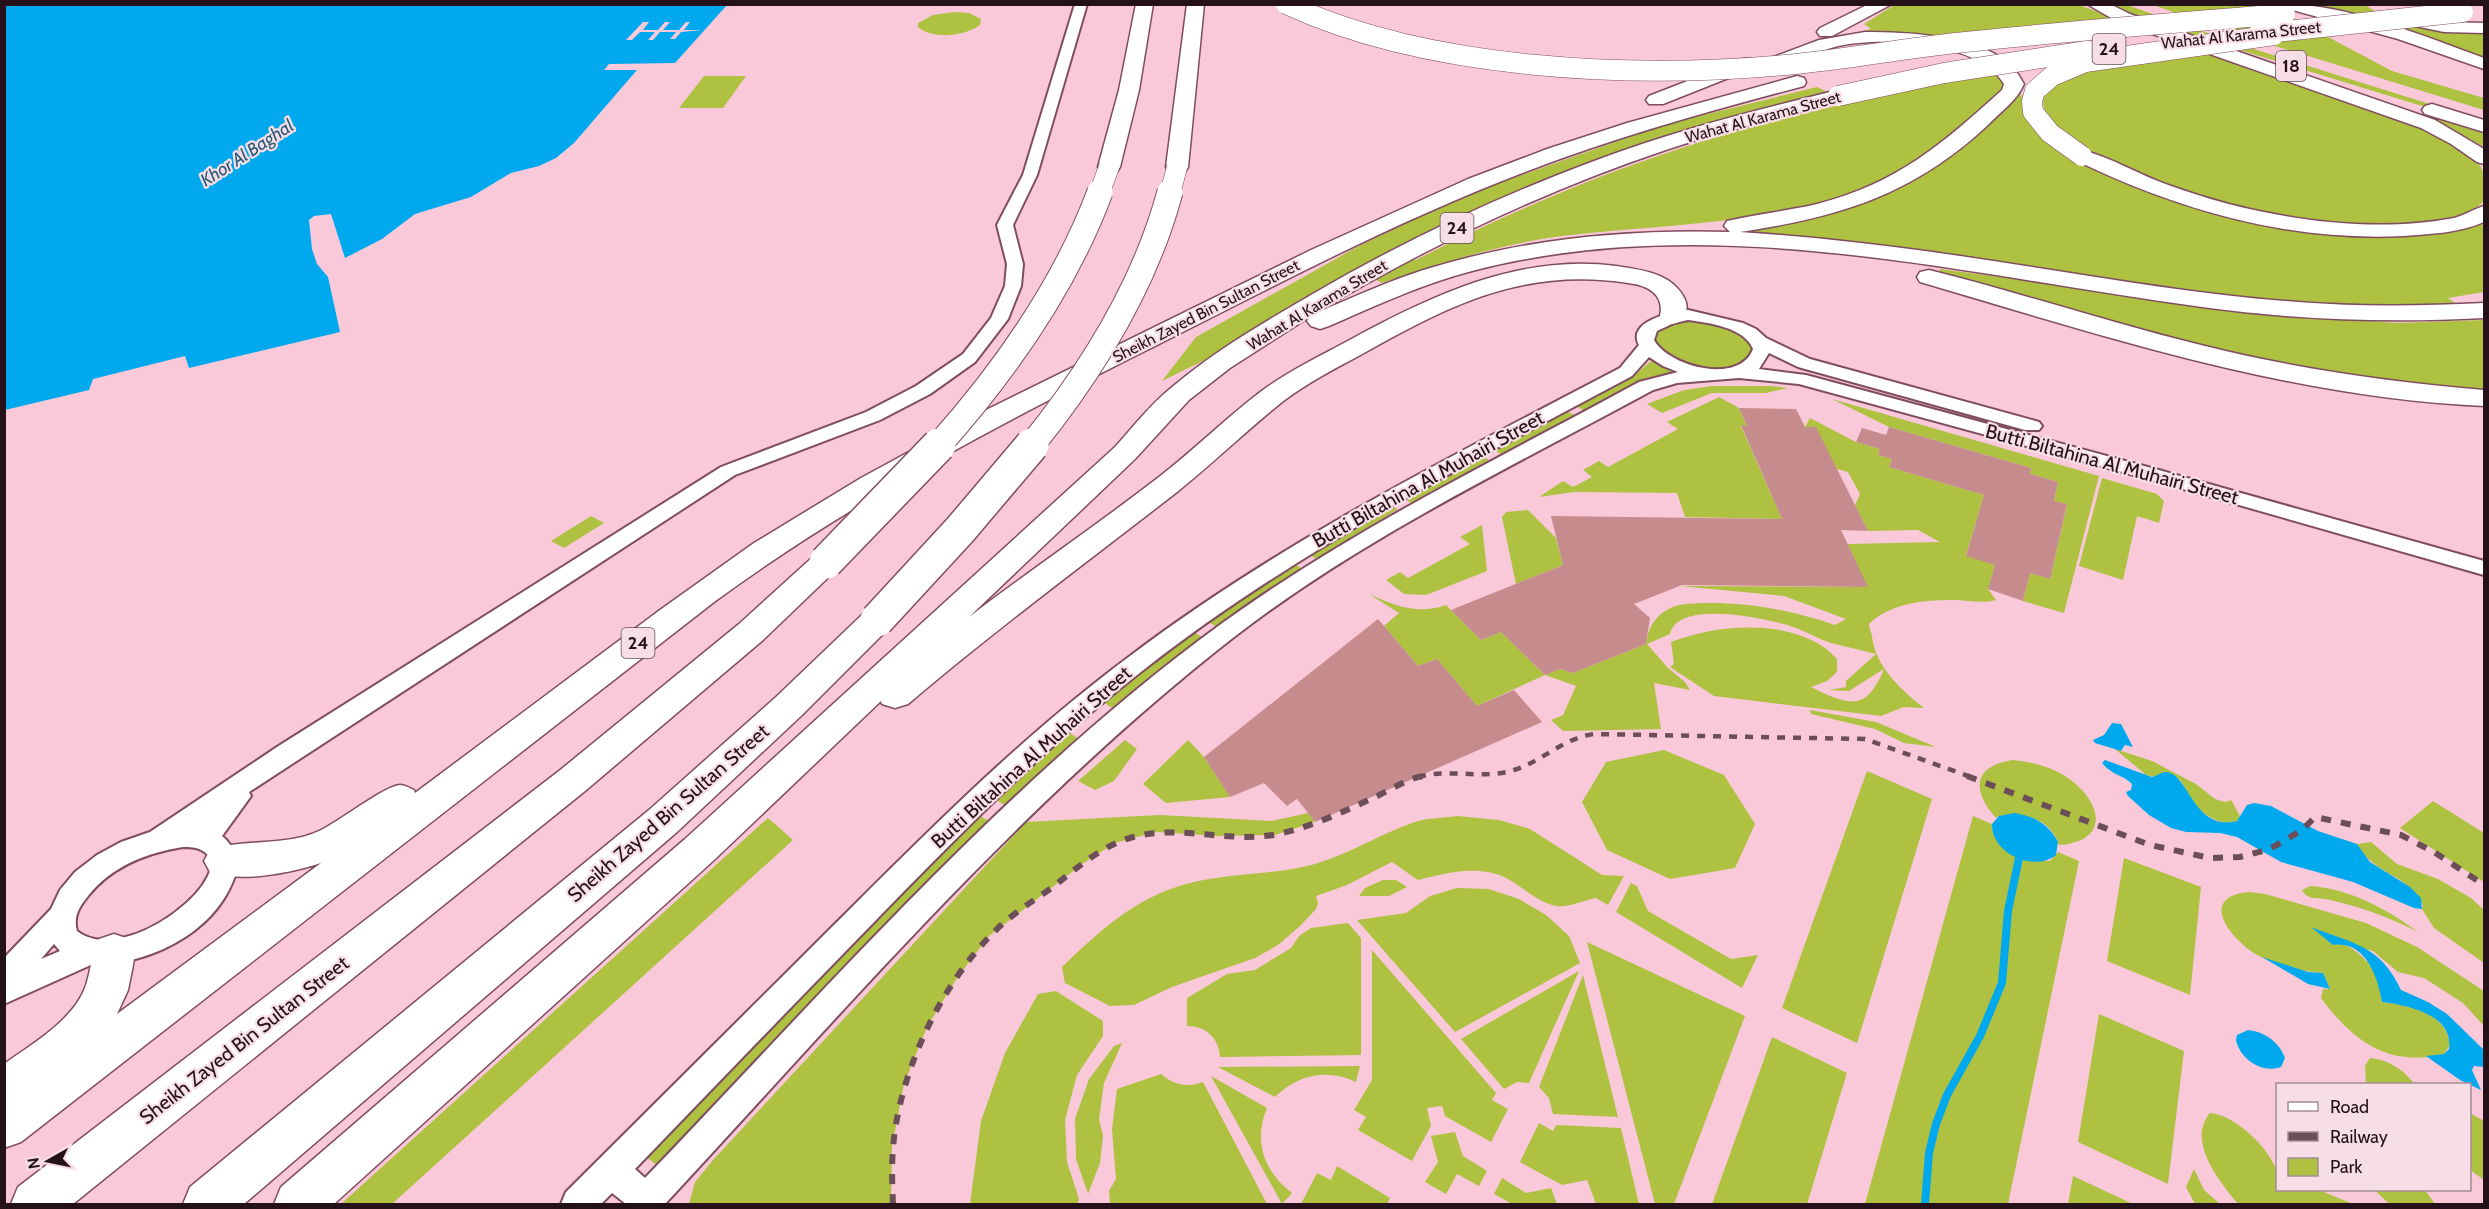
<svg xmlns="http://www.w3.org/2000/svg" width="2489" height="1209" font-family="Cabin,sans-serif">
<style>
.green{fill:#aec140}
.water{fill:#00a8ee}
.pier{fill:#fac9d9}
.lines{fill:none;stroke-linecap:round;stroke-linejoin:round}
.stream{stroke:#00a8ee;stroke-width:8}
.building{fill:#c68b8d}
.minor-casing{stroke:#804d60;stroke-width:4}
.highway-casing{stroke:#804d60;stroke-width:3}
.minor{fill:#fff;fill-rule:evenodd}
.highway{fill:#fff;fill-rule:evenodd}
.rail-far1{stroke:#6b4e58;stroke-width:4.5;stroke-dasharray:8 8;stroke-linecap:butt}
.rail{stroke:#6b4e58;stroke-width:6;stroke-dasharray:10 10;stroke-linecap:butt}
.highway-bridge-far2-casing{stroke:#804d60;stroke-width:21;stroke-linecap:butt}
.highway-bridge-far1-casing{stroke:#804d60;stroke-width:27;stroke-linecap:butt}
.highway-bridge-casing{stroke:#804d60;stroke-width:36;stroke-linecap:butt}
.highway-bridge-far2{stroke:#fff;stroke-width:20}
.highway-bridge-far1{stroke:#fff;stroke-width:25}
.highway-bridge{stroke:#fff;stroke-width:33}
.labels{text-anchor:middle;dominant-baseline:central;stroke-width:4.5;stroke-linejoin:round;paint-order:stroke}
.far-street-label{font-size:16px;fill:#251119;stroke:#f7dee6}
.shield{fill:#f7dee6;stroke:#644e56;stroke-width:1.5}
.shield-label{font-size:18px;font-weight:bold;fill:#251119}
.far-water-label{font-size:18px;font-style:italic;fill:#275a77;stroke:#f7dee6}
.street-label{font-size:20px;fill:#251119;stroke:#f7dee6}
</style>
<rect width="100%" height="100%" fill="#fac9d9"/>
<path class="green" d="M1896,4L2079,5L2132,24L1938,38L1913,33H1892L1889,31L1866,33L1863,31L1871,29L1864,24Z
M2102,5H2127L2254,49L2484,121V125L2243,51Z
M2153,5H2268L2392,71L2484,98V110L2236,34Z
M2299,5H2365L2385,17L2461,32H2484V62L2396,31Z
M954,12L969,13L981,19L980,25C965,36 933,40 918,27V23L933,15Z
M2202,49L2412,121L2472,156C2488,172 2484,180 2484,201C2421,269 2023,178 2044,96C2047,88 2056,82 2062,76Z
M2001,71L2006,87C1960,130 1913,169 1854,194C1830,204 1805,208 1779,212C1707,226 1635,227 1562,236C1501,244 1440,263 1382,283L1376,280L1412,260H1416C1515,209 1620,165 1727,134C1817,108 1908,90 2001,71Z
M704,76H746L723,108H679Z
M1817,87L1838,97L1702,131L1480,211L1263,323L1223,351L1162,381L1196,337L1357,247L1423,215L1499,183L1663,125Z
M2021,93L2024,112L2041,133L2239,217L2452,231L2484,224V292L2448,298L2455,303C2307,316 2158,287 2012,267L2015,265L1996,260L1977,262L1724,234C1764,226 1807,220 1846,209C1916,189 1971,145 2021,93Z
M2396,107L2484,133V147L2452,129Z
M1940,269L2293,316L2397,323L2484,320V390L2422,386L2256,361L1939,274Z
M1687,318C1710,323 1748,324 1753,352L1740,366L1710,370L1693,368L1664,356L1652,339L1654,331Z
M1652,360L1672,372L1645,379L1585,411L1576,406L1636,374Z
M1712,386H1771L1788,388L1766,393H1712L1662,413L1647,404L1684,390Z
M1719,397L1739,408L1747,426H1741L1782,519L1685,517L1677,493L1574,492L1539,497L1563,481L1573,487L1592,477L1583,470L1599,461L1608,467L1678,429L1667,422Z
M1832,399L2099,476L2064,613L2023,601L2030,573L2050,579L2067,505L2054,501L2058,482L2030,474L2031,468L1889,427Z
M1565,410L1574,415L1501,454L1492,449Z
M1810,418L1856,442L1880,449L1878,455L1892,459L1889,467L1984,495L1966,555L1995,565L1988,589L1996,600C1982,604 1968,600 1953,600C1924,600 1890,603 1869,624C1869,630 1872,632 1872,637C1876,667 1901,690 1924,708L1904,707L1881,716L1714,696L1670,667L1674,664L1671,642C1719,623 1800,617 1837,659V672L1827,681L1811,687C1848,705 1866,713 1884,669L1849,691L1829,690L1846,687V681L1876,654C1861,650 1846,647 1831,643C1818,639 1806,631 1793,627C1768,618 1677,599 1670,634L1647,644L1668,668L1685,682L1690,690L1654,683L1661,729L1563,731L1551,720L1563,715L1576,686L1545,675L1477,706L1437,659L1418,666L1384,626L1399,613L1369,594C1395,606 1418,615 1446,605L1481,640L1501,632L1545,675L1560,669L1573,673L1646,644C1648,629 1654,617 1667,610C1678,603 1690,604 1703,603C1749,602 1791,610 1835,625L1846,619L1784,596L1679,586L1867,587L1847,544L1940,542L1918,530L1868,531L1855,505L1860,494L1848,472L1837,469L1805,427Z
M1480,454L1489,460L1411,503L1402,497Z
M2102,478L2157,494L2164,501L2159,523L2137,516L2123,580L2079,566Z
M1388,504L1398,509L1316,559L1307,553Z
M1528,510L1556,538L1563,565L1516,584L1502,517L1506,512Z
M591,516L604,523L564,548L551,541Z
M1482,525L1487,571L1426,595L1404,594L1386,580L1400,572L1408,578L1470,544L1460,537Z
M1292,562L1301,568L1217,627L1207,621Z
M1193,631L1203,638L1114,709L1103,702Z
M1810,710L1876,722L1936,747L1904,743L1875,729L1811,714Z
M1066,731L1078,738L1006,806L995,799Z
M1125,740L1137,749L1114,781L1095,790L1078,781Z
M1188,740L1204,757L1230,797L1166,803L1143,784Z
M2115,749L2152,761L2196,784L2215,799L2225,802L2231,800L2241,818C2226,831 2201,814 2191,801C2187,794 2185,786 2180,780C2176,776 2172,775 2167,773L2156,777L2146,775Z
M1664,750L1724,775L1755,824L1735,868L1670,879L1607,850L1582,802L1606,762Z
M2013,760C2031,762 2049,766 2065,776C2101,799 2113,841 2059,845C2049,816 2025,815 1999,816L1996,818C1971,790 1973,766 2013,760Z
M1867,771L1932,799L1857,1043L1782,1008Z
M2433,801L2484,833V882L2400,828Z
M1308,813L1315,822L1275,835L1217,836L1156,832L1115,843L1085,862L989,936L957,978L927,1027L904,1084L892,1147L891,1204H689L695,1182L713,1160L1026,822L1160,815L1272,821Z
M978,815L991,822L658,1166L645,1156Z
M1457,816L1499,820L1530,829L1602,875L1624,876L1608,905L1596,898C1585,900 1567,908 1556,906C1537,902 1524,888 1508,879C1479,864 1447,873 1418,880L1392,862L1347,885L1316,896L1318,903L1316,909L1300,926L1278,945L1255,958L1172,987L1134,1005L1110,1006L1065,983L1062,967C1110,921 1148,887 1216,878C1250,873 1282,873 1315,864C1349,854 1379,835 1412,823C1425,818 1442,818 1457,816Z
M1973,816L1992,824V830L2030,861H2050L2058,852L2079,861L2008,1204H1865Z
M768,818L793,840L392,1204H341Z
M2371,842L2397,864L2438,879L2471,898L2484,910V963L2434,928L2422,909L2423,905C2416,897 2409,886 2400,880C2382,869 2368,863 2357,844Z
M2124,858L2201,887L2190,995L2107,961Z
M1383,880H1396L1407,887L1389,896H1359L1365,888Z
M1631,883L1637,886L1648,911L1731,959L1758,955L1742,988L1616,912Z
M2310,886C2350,889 2385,908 2418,932C2389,917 2361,907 2330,900C2320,897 2307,901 2302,890Z
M1457,888L1489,889L1519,899L1546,915L1569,936L1580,963L1455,1032L1357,920L1406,913L1430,896Z
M2249,892L2265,894L2366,923L2417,947L2484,991V1026L2463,1003L2424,978L2398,972L2373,951L2342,943C2369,957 2378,972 2382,1002C2407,1005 2447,1012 2450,1045L2444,1054C2388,1068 2352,1040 2321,998L2323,989H2330L2323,973C2302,971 2278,966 2259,956C2233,942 2195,897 2249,892Z
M1348,923L1361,938V1055L1220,1057C1219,1038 1206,1026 1187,1026V998L1227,974L1255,970L1291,948L1299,936L1311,928Z
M1587,942L1745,1016L1674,1204H1655Z
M1372,950L1496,1093L1492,1100L1508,1109L1491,1142L1445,1116L1442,1106L1427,1108L1431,1126L1412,1161L1358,1130L1366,1117L1354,1110L1372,1080Z
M1579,971L1529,1083L1517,1082L1504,1089L1461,1039Z
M1583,975L1618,1117L1553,1114L1549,1098L1539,1087Z
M1056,991L1103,1021V1036L1077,1075L1065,1120L1067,1162L1079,1199L1077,1204H970L981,1121L1005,1053L1038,994Z
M2099,1014L2184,1051L2168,1184L2078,1142Z
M1772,1037L1847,1073L1807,1204H1712Z
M1122,1043L1104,1083L1099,1119L1103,1136L1100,1163L1088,1194L1076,1159L1075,1119L1089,1079L1114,1046Z
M2370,1058C2390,1060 2402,1069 2415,1084H2366L2365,1066Z
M1360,1066L1356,1082C1327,1068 1297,1075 1275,1097L1218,1067Z
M1161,1074C1174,1085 1187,1088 1203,1082L1267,1204H1110L1109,1191L1116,1179L1112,1129L1117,1089Z
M1211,1076L1267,1108C1253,1141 1264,1172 1292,1193L1282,1204Z
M2210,1113C2236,1115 2272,1150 2278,1175C2278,1179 2278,1185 2278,1190H2319L2353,1204H2238C2220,1182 2186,1141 2210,1113Z
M2470,1113L2484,1121V1180L2470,1170Z
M1539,1123L1553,1131L1556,1125L1621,1128L1639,1204H1594H1596L1587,1180L1562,1185L1520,1162Z
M1455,1132L1463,1156L1487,1171L1479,1186L1457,1174L1446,1194L1425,1182L1438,1162L1431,1136Z
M1337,1166L1390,1198L1387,1204H1301L1317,1173L1331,1180Z
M2194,1169L2204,1190L2220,1204H2195L2186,1187Z
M2073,1176L2133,1204H2068Z
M1502,1178L1526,1193L1551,1188L1557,1204H1512L1494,1194Z
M2375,1190H2425L2435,1204H2389Z"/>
<path class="water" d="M4,5H727L675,63L609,64L604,70H637L574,143L556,158L539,166L511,173L471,197L415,214L382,239L345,258L331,214L314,216L309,220L312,249L317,264L328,277L340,332L189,368L185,356L93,379L89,390L5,410Z
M2112,723L2121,724L2133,747L2125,745L2121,751L2095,743L2093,740L2104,735Z
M2105,760L2152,777C2157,776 2161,772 2166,772C2189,773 2193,832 2237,821L2247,805L2254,803L2271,806L2318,831L2357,844L2370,862L2410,887L2421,898L2422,909L2414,908L2353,882L2281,862L2237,837L2220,833L2186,832L2171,828L2149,815L2128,796L2126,792L2131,790L2132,784C2122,774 2113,776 2102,763Z
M2014,813C2034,816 2049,824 2058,842L2056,855C2034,873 1991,853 1992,824L1999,816Z
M2311,927C2354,944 2380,945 2401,990L2428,1002L2447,1014L2484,1050V1067L2474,1066L2472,1070L2481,1090L2460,1080L2426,1056L2444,1054L2449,1049C2454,1014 2406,1005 2382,1002C2378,977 2365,940 2333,945Z
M2262,957L2308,972L2323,973L2330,989L2308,984Z
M2248,1030C2264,1032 2279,1041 2285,1058L2281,1067C2262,1074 2240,1059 2236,1040L2237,1035Z"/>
<path class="pier" d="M643,22H649L643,30H658L665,22H670L663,30H679L686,22H690L684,30H703L681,32L675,39H670L676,32H660L653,40H648L655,32H640L632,40H626Z"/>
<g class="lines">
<path class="stream" d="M1925,1204L1929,1153L1936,1124L1947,1095L1980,1036L2002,983L2008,911L2019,858"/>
</g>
<path class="building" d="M1739,408L1796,409L1805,427H1816L1868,531L1841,530L1868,587L1682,585L1634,604L1650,618L1646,644L1573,673L1560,669L1545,675L1501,632L1481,640L1451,610L1563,565L1551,516L1782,519L1741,425L1747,426Z
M1889,427L2031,468L2030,474L2058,482L2054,501L2067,504L2050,579L2030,573L2023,601L1988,589L1995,565L1966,556L1984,495L1889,467L1892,459L1878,455L1880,449L1856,442L1862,428L1886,435Z
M1378,619L1418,666L1437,659L1477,706L1514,690L1542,722L1315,822L1297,799L1287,806L1264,783L1230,797L1204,757Z"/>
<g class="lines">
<g class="minor-casing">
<path id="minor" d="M1075,4H1087L1037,175L1013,225L1023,264L1021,286L1008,319L975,362L930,394L880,420L735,475L249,792L251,796L222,836C236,847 240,865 233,881C212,934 148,965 93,964L4,1004V958L51,909L60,890L75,872L97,855L121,842L150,832L277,747L721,467L866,412L916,386L963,354L991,318L1005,286L1007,264L997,225L1023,175ZM183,847C189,847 196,847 201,850C246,871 126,970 77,931C73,917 79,907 88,896C112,866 146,853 183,847ZM54,944L60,951L41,959Z
M1688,310L1743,323L1756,329L1766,338L1810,359L2039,422L2042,426L2039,430H2025L1798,367L1769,353L1759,369L1806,375L2155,469L2484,561V575L2141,477L1799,384L1739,378L1677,383L1653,390C1511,467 1362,538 1234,637C1022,802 847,1008 665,1204H626L612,1193L601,1204H561L566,1192C654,1104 742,1017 830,929C925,834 1021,737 1130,656C1282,541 1452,456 1620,368L1639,345C1626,321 1672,312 1688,310ZM1688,320C1709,323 1744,327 1753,349C1740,385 1669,367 1654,340L1657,331L1674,323ZM1649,357L1663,366L1678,372L1639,382C1498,459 1352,529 1221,624C1006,781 829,987 645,1178L635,1169C715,1086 796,1002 877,919C963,831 1049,743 1146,668C1296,551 1465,465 1632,376Z"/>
</g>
<g class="highway-casing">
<path id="highway" d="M1136,4H1153L1139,90L1120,167L1117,172L1109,173L1101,172L1098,167L1119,90Z
M1187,4H1204L1188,167L1185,172L1177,173L1169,172L1166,167Z
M1869,4H1892L1832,36H1820L1817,32L1820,28Z
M2087,4H2110L2130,14L2435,120L2484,149V164L2477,162L2451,144L2421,128L2118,22Z
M2283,4C2348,4 2423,36 2484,58V69L2398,39L2285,8Z
M2411,15L2444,22L2484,23V33L2444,32L2405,24L2402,20L2405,16Z
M1865,32C1908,32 1976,35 2010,64C2016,69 2020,78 2024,84C2017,101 2000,112 1988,125C1913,195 1840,217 1740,232C1802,236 1864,243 1925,251C2050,268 2173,293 2298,302C2360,307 2422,306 2484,303V318C2390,323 2296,320 2202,307C1962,275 1713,208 1472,271C1422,284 1375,306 1329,326L1320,329L1311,326L1307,321L1311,316L1230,368L1189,400L1135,459L969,617C1032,569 1097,525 1159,477C1195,449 1227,417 1263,390C1289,371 1318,357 1346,342C1428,297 1519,253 1616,266C1636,269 1664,272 1678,289C1687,299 1690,310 1682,321L1673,324L1664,321L1660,316C1665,294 1647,285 1628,283C1525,267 1451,304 1364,353C1336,368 1307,383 1282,402C1246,431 1213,463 1177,492C1087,562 995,630 908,704L895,708L882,704L881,701L713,861L334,1204H274L281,1187L685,839L1115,447C1133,427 1150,405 1171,388C1214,351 1263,323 1311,295C1417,233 1529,182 1645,143C1708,122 1773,106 1838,90L1845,92L1848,96L1845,100C1783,117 1721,131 1660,152C1539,193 1423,249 1314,314C1354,297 1394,278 1437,266C1531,238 1633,229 1730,232L1724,226L1727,221C1757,214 1787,211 1817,204C1898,183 1942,144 2002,90L2004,84C1979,41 1882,36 1838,46C1811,53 1787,68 1760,75L1753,73L1751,69L1663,104H1649L1646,100L1649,96L1744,59H1758L1760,62L1819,40Z
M1797,76L1804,78L1806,82L1804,86C1709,111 1616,137 1525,172C1394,222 1270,288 1145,351C996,426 849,503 714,602L21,1142L4,1148V1064C32,1044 72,1021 85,988C91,972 91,955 99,939L114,934L129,939L135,952L133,965L128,990L117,1014L321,863C290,873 241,883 210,872L204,861L210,850C245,838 284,847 319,831C337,823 386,785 400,785C404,785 410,788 414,790L415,793L660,610L754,543L861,478L986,410L1311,250L1468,179L1547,149L1627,123Z
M2432,104L2484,120V132L2425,114L2422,110L2425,106Z
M2082,150C2111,157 2141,176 2171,186C2257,217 2364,235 2454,218C2465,215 2474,209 2484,206V222C2459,233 2431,234 2404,236C2289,242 2178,210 2075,160L2072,156L2075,152Z
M1929,270C2022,293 2113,324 2205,346C2297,369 2390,382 2484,390V406C2292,398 2104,336 1920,282L1917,277L1920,272Z
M826,552L837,555L842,562L837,569L763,640L585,791L73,1204H11L18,1187L559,771L739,624L815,555Z
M877,609L889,612L894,620L889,628L802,715L677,832L244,1204H183L190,1187L649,810L776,697L865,612Z"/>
</g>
<use href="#minor" class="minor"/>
<use href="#highway" class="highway"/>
<path class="rail-far1" d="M1418,777C1449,768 1483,780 1514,770C1543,761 1563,738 1594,734L1865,739L1971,777"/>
<path class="rail" d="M1967,776L2150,845L2210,858L2240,857L2270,849L2302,830L2315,817L2401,835L2434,852L2484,885
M893,1204C892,1180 891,1156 895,1131C905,1061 944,981 995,931C1012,914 1033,901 1053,887C1078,867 1101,846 1133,837C1181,824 1230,844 1278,834C1311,827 1345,811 1375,797C1391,790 1409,777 1425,776"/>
<g class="highway-bridge-far2-casing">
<path id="highway-bridge-far2" d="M1286,4C1428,70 1631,79 1785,65C1842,60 1899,49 1956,43C2066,31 2175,23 2285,14
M2258,34L2463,12
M1838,96L1944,73L2087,51
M2082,156L2050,133L2033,112L2032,101L2035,91L2052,76L2085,62L2274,35
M1099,194L1109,167
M1170,194L1177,167"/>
</g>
<g class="highway-bridge-far1-casing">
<path id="highway-bridge-far1" d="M938,446C1005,371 1064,288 1100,192
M1031,446C1091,372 1145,285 1170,192"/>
</g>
<g class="highway-bridge-casing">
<path id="highway-bridge" d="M826,562L939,445
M877,620L960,530L1032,445"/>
</g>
<use href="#highway-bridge-far2" class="highway-bridge-far2"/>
<use href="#highway-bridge-far1" class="highway-bridge-far1"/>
<use href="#highway-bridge" class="highway-bridge"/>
</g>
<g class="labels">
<g class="far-street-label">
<text transform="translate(2241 35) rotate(-6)">Wahat Al Karama Street</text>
<text transform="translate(1763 117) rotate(-15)">Wahat Al Karama Street</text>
<text transform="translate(1317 305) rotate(-31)">Wahat Al Karama Street</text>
<text transform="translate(1206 311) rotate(-27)">Sheikh Zayed Bin Sultan Street</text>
</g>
<g class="shield">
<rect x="2092.5" y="34" width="33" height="30" rx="4.5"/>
<rect x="2276" y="51" width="30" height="30" rx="4.5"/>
<rect x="1440.5" y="213" width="33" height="30" rx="4.5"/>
<rect x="621.5" y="628" width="33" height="30" rx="4.5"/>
</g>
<g class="shield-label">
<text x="2109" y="49">24</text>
<text x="2291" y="66">18</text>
<text x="1457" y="228">24</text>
<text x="638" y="643">24</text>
</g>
<g class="far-water-label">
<text transform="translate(247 153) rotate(-33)">Khor Al Baghal</text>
</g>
<g class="street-label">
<text transform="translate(2112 464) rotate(15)">Butti Biltahina Al Muhairi Street</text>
<text transform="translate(1428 479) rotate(-29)">Butti Biltahina Al Muhairi Street</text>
<text transform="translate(1031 757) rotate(-42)">Butti Biltahina Al Muhairi Street</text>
<text transform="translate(668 813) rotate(-41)">Sheikh Zayed Bin Sultan Street</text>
<text transform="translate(244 1040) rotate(-38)">Sheikh Zayed Bin Sultan Street</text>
</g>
</g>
<rect width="2489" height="1209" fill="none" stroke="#251119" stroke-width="12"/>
<rect x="2276" y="1083" width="195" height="108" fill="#f7dee6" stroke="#a38c94" stroke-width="1.5"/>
<rect x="2288" y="1102" width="30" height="9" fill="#ffffff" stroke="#a38c94" stroke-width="1.5"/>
<text x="2330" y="1113" font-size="18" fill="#251119">Road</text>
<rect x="2288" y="1132" width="30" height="9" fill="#6b4e58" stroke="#a38c94" stroke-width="1.5"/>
<text x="2330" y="1143" font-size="18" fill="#251119">Railway</text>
<rect x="2288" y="1158" width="30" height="18" fill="#aec140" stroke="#a38c94" stroke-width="1.5"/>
<text x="2330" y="1173" font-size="18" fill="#251119">Park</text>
<g transform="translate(48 1161) rotate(261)" stroke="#f7dee6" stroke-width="4.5" paint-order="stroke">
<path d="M0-4.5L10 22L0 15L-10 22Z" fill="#251119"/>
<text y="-9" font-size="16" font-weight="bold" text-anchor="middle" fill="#251119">N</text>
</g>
</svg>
